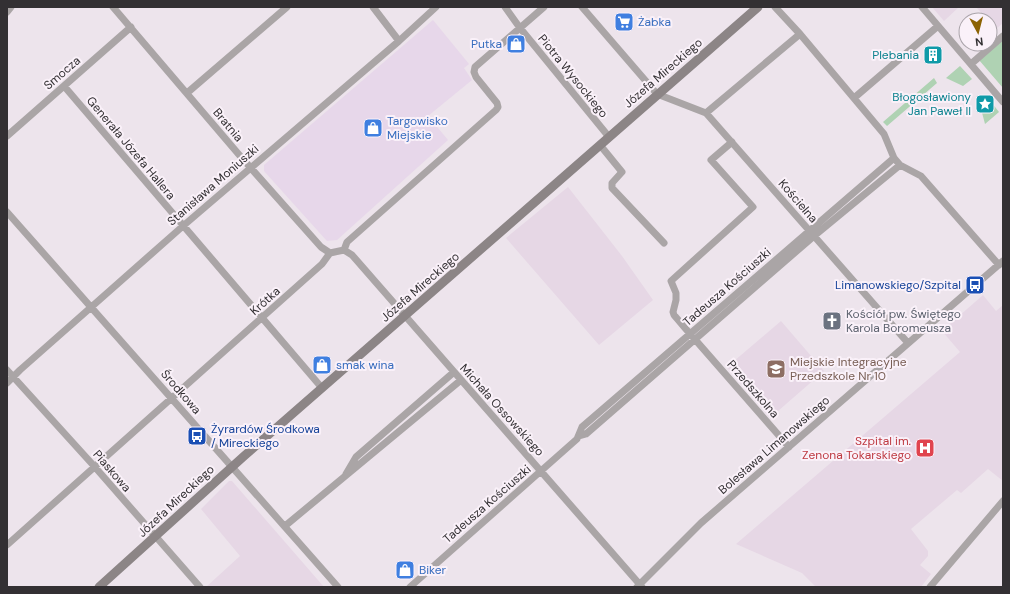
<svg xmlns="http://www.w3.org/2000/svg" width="1010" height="594" font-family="'DM Sans',sans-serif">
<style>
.commercial{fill:#e7d7ea}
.built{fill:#e6d7e5}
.green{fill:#afd2b3}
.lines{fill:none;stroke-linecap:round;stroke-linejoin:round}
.street{stroke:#aaa5a6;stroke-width:7}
.secondary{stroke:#8c8586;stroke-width:9}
.labels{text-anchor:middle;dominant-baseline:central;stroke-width:4;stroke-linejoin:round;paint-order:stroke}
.shop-label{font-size:12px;fill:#366cbe;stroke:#faf1f9;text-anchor:start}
.culture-label{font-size:12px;fill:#0d838f;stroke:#faf1f9;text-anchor:end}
.street-label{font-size:12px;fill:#333033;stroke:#faf1f9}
.transit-label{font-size:12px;fill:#164399;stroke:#faf1f9;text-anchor:end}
.worship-label{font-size:12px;fill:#5b616d;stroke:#faf1f9;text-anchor:start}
.education-label{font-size:12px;fill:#785e54;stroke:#faf1f9;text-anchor:start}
.health-label{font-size:12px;fill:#be3a42;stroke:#faf1f9;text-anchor:end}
</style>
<rect width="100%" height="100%" fill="#ede4ec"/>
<path class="commercial" d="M433,20L469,64L464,68L472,80L428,116L448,140L337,240L327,241L264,171V165Z"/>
<path class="built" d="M932,7H959L944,21Z
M976,7H1003V23L996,29L990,22V20H988Z
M568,187L622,256L653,300L599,345L506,238Z
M983,295L996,311L1003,305V481L988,469L961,493L957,490L911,529L928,551V556L920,565L931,574L921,587H816L802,573L736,544L960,352L942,331Z
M781,321L824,371L770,418L727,367Z
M229,481H232L324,587H206L240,556L201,509Z"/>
<path class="green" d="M1003,39V88L979,60Z
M960,66L972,79L963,86L946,78Z
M934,78L937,83L887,126L883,122Z
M988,98L999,112L985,124L980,105L981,104L987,111L992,107L986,99Z"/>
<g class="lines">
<path class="street" d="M113,7L241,157L321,247L330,253
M373,7L399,41
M505,7L520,28L609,137
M582,7L657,94L706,113L908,343
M775,7L800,34L884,134L894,158L900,165L921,176L999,265
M922,7L1003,102
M7,12L11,7
M971,64L1003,36
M64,86L322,388
M187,93L287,7
M854,98L938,26
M706,113L800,34
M7,136L131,27
M732,142L711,160L753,207L671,281L676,293V300L673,312L674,315L685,328L789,447
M600,145L622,172L612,183V188L664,243
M7,212L338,587
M344,250L352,255L642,587
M7,370L94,466L200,587
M7,383L20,370L183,226L399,41L436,7
M579,436L586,434L814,236L900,165
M346,474L356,457L454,372
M285,526L461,380
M7,545L322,264L330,253L344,250L347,242L496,110L498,107L497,103L476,77L474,72L475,67L544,7
M410,587L577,439L582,427L894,158
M637,587L701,523L1003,261
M930,587L1003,501"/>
<path class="secondary" d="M99,587L243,457L758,7"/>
</g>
<defs>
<g id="supermarket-square" transform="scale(1)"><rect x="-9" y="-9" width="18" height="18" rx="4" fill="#3f7fe0" stroke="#faf1f9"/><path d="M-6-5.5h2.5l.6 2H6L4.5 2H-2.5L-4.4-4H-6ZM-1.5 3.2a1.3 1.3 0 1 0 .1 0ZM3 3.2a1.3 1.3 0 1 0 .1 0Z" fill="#fff"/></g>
<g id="shop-square" transform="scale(1)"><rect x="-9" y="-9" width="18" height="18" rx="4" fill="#3f7fe0" stroke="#faf1f9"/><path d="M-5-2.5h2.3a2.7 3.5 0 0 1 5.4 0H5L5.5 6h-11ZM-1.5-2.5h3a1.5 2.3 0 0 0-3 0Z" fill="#fff"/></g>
<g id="building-square" transform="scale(1)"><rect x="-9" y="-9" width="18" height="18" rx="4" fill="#0f9aa8" stroke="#faf1f9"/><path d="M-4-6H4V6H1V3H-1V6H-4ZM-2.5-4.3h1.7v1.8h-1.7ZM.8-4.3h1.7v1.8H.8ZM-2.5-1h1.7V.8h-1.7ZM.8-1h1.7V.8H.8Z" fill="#fff"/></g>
<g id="sight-square" transform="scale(1)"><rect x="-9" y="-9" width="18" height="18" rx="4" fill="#0f9aa8" stroke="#faf1f9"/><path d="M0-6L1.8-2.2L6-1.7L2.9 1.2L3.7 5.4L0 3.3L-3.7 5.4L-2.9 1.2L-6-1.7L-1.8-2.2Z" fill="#fff"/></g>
<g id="bus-square" transform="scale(1)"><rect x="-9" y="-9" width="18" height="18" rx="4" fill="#1a4fb4" stroke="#faf1f9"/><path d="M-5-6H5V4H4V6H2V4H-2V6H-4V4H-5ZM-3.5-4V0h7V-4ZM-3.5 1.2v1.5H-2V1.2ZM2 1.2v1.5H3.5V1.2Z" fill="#fff"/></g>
<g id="church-square" transform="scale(1)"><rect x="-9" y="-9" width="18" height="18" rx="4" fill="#6b7280" stroke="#faf1f9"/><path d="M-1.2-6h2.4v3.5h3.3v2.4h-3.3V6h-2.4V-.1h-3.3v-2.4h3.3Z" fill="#fff"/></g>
<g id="school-square" transform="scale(1)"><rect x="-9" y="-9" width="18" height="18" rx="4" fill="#8d6e63" stroke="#faf1f9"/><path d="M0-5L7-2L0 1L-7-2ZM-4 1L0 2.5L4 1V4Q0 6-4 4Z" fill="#fff"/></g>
<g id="hospital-square" transform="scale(1)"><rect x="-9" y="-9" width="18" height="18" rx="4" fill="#e0444e" stroke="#faf1f9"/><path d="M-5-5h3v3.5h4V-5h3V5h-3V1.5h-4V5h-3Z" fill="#fff"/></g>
</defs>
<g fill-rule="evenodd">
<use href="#supermarket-square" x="624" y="22"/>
<use href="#shop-square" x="516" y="44"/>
<use href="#building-square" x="933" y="55"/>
<use href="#sight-square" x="985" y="104"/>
<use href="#shop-square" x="373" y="128"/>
<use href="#bus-square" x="975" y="285"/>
<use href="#church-square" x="832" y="321"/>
<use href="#shop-square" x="322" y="365"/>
<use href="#school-square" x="776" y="369"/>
<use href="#bus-square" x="197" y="436"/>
<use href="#hospital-square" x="925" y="448"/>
<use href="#shop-square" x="405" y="570"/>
</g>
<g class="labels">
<g class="shop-label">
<text x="638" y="22">Żabka</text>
<text x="502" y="44" text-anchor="end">Putka</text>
<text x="387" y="121">Targowisko<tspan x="387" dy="14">Miejskie</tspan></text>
<text x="336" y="365">smak wina</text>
<text x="419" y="570">Biker</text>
</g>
<g class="culture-label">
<text x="919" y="55">Plebania</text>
<text x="971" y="97">Błogosławiony<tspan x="971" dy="14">Jan Paweł II</tspan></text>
</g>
<g class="street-label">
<text transform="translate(62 73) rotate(-41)">Smocza</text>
<text transform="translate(663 73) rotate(-41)">Józefa Mireckiego</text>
<text transform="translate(573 76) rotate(51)">Piotra Wysockiego</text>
<text transform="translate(228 125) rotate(50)">Bratnia</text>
<text transform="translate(131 148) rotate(50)">Generała Józefa Hallera</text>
<text transform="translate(213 185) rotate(-41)">Stanisława Moniuszki</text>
<text transform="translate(798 201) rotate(49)">Kościelna</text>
<text transform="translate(420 287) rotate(-41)">Józefa Mireckiego</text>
<text transform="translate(727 287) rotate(-41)">Tadeusza Kościuszki</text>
<text transform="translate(265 301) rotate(-42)">Krótka</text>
<text transform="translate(753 389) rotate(49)">Przedszkolna</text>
<text transform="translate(181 392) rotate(49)">Środkowa</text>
<text transform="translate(502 410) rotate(48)">Michała Ossowskiego</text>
<text transform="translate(774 445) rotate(-41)">Bolesława Limanowskiego</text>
<text transform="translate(112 471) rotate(49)">Piaskowa</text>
<text transform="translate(176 501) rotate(-43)">Józefa Mireckiego</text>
<text transform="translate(487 504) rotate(-41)">Tadeusza Kościuszki</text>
</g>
<g class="transit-label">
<text x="961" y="285">Limanowskiego/Szpital</text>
<text x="211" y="429" text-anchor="start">Żyrardów Środkowa<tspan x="211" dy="14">/ Mireckiego</tspan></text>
</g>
<g class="worship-label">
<text x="846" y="314">Kościół pw. Świętego<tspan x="846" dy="14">Karola Boromeusza</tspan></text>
</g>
<g class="education-label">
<text x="790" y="362">Miejskie Integracyjne<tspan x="790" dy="14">Przedszkole Nr 10</tspan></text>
</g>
<g class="health-label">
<text x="911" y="441">Szpital im.<tspan x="911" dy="14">Zenona Tokarskiego</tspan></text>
</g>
</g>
<rect width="1010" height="594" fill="none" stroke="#333033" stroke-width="16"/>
<g transform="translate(978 32) rotate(173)"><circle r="19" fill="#faf1f9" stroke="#aaa4aa"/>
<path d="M0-3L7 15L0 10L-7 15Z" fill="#8b6203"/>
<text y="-6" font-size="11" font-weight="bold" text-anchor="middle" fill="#333033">N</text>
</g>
</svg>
